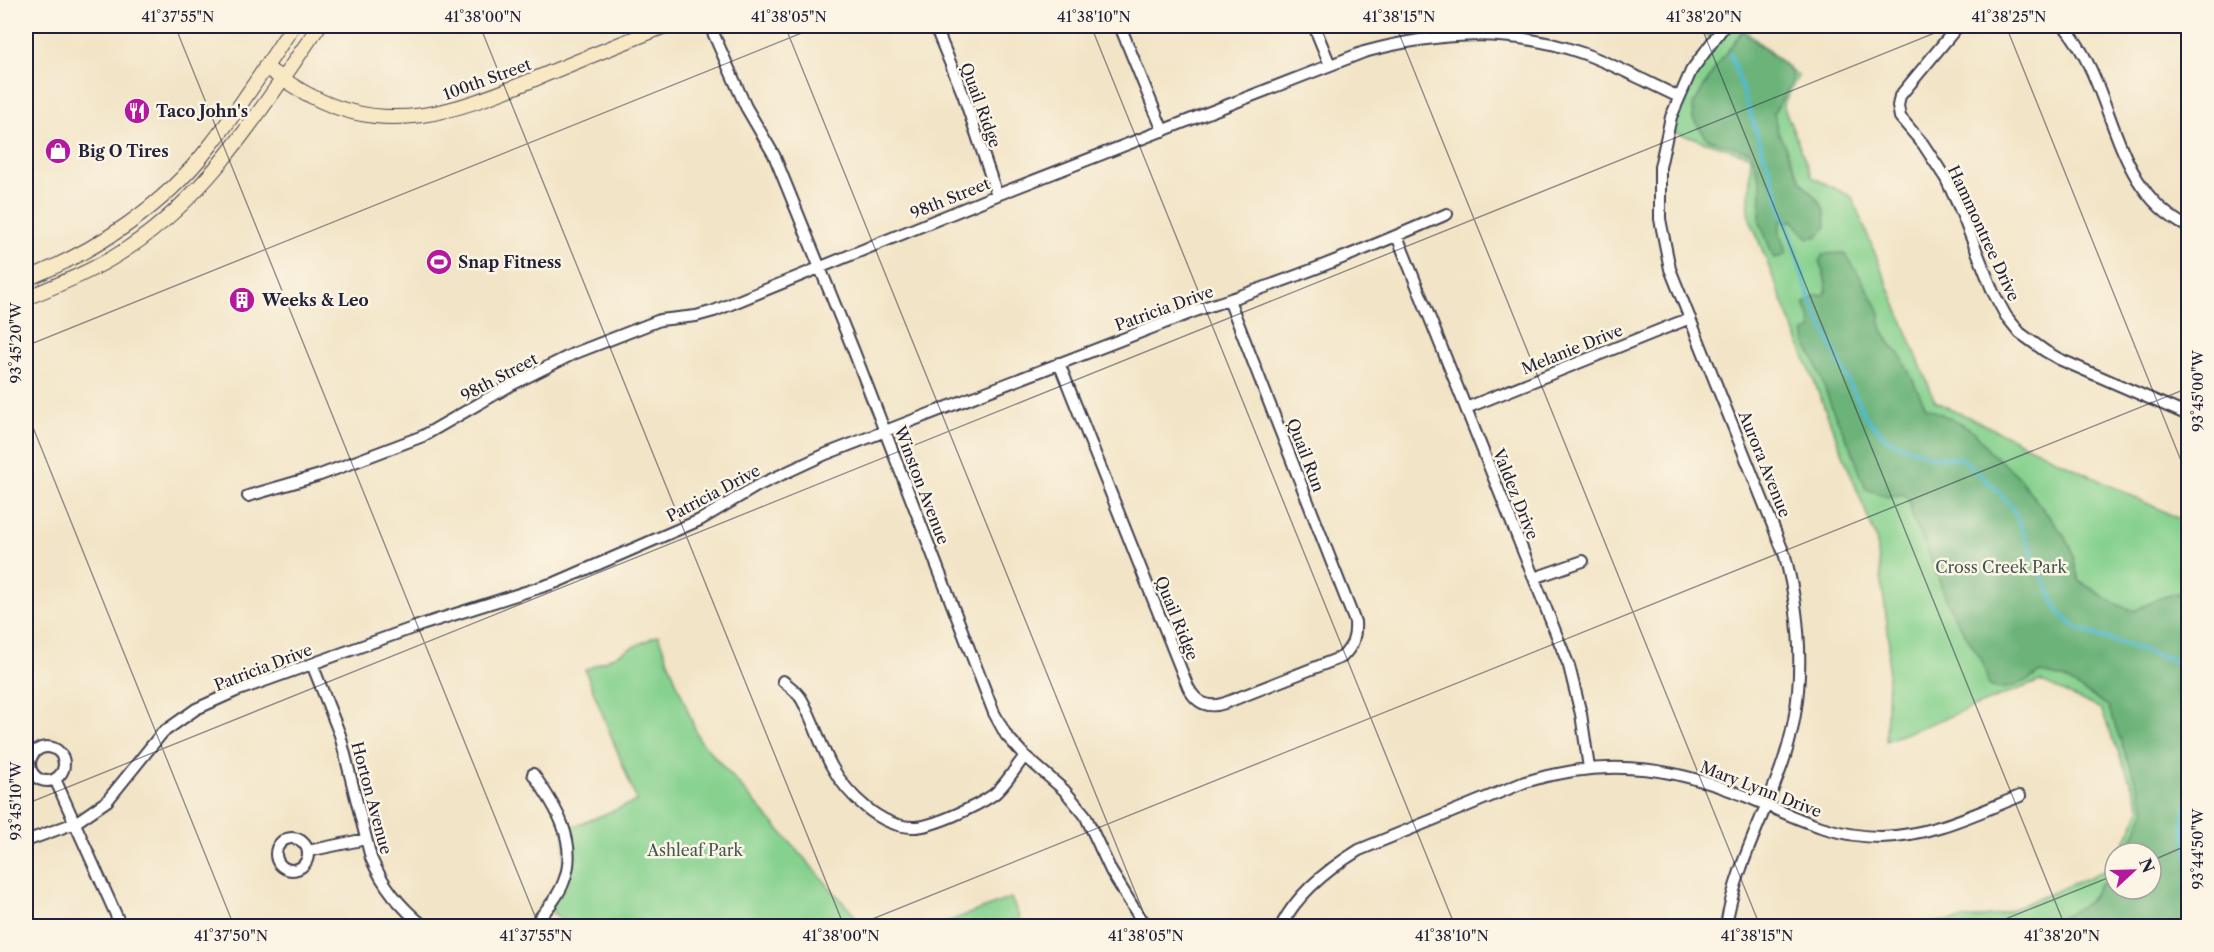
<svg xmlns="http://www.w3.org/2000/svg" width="2214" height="952" font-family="'Libre Caslon Text',serif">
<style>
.green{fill:#86d18e;stroke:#547a64;stroke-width:1.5}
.forest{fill:#6cb379;stroke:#476a5a;stroke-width:1.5}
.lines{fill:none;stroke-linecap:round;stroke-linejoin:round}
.stream{stroke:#51bace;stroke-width:4}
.street-casing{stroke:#413f50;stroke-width:14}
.secondary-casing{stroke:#413f50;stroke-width:16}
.street{stroke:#fff;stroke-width:10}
.secondary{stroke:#f8e8c3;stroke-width:14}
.ticks{fill:none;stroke:#22223b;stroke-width:1.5;stroke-opacity:0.45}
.labels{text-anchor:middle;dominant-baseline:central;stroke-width:5;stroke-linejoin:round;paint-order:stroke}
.street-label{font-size:16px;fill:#22223b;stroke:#fcf5e5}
.poi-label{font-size:16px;font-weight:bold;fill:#22223b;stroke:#fcf5e5;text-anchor:start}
.park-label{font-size:16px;fill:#405754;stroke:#fcf5e5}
.neatline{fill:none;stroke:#22223b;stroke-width:2}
.ticks-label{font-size:15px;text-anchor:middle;fill:#22223b}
</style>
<rect width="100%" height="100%" fill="#fcf5e5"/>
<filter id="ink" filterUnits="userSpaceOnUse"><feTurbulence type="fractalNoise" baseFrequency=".0167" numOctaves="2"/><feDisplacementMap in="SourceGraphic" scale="12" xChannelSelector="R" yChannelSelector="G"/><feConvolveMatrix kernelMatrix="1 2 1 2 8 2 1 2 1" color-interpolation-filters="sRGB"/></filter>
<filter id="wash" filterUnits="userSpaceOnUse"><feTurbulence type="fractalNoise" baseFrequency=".008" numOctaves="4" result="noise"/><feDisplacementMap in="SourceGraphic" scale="24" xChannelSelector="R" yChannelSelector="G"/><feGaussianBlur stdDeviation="1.35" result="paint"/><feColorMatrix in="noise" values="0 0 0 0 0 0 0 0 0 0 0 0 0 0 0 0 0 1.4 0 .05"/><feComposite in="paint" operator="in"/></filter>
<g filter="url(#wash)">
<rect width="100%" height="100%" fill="#f2e4c6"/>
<path class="green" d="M1694,26H1740L1798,76L1783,105L1812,177L1852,197L1935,401L2188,523V926H1904L1999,915L2113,867L2115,864V889H2151V853H2120L2141,808L2101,709L2040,681L1886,741L1889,639L1876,538L1748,214L1751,156L1667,130L1671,117L1712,41Z
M658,635L699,739L864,926H569L547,908L564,881L565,830L637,801L585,670Z
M1011,898L1023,926H936Z"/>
<path class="forest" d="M1742,31L1787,67L1793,75L1791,84L1774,113L1777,129L1801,181L1821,204L1825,213L1826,227L1818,236L1809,238L1805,235L1793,221L1782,220C1775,231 1785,241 1786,253L1782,256L1774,258L1760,222L1761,184L1751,152L1708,139L1693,119V105L1717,65Z
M1843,253C1849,257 1877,304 1880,313C1881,316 1880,319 1880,322C1881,331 1892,349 1900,354L1926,407L1960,423L1975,432L1990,452L2014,472L2063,534L2071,547L2079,581L2114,603L2134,611L2160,598L2186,591L2188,589V926H2045L2089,902L2098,887L2115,873V889H2151V853H2126L2146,810L2108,706L2063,678L2041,673C2024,682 2008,693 1989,686L1982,661L1951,611L1927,549L1913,519L1909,501L1904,494L1888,497L1866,489L1851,448L1833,411L1814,359L1807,347L1804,332L1811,330L1810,317L1804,304L1817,295H1823L1827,290L1824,274L1819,261L1824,254Z"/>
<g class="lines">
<path class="stream" d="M1730,53L1777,193L1811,302L1865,416L1888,440L1929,456L1963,459L1995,488L2012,507L2059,613L2078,629L2182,663L2188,670
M2188,802L2183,821L2188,858
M2188,875L2186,887L2188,911"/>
</g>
</g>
<g filter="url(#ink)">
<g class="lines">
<g class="street-casing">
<path id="street" d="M710,26L746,107L774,155L853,349L994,713L1006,735L1025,756L1064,790L1085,815L1111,871L1138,915L1148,926
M935,26L963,94L997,195
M1120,26L1163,131
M1314,26L1330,65
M1724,26L1691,71L1671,117L1660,167V219L1670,269L1785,556C1804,629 1806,705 1778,776C1759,826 1734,873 1726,926
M1958,26L1900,96L1898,106L1900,117L1923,144L1946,179L1960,209L1993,292L2006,316L2020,333L2045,351L2059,359L2188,415
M2064,26C2117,88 2109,187 2188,227
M1397,236L1569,666L1581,714L1589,768
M1059,363L1188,687C1196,703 1208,709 1225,703L1342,657C1353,646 1356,637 1355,622L1229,300
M1466,408L1690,318
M248,496L320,475L423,436L513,384L573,354L660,320L696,316L714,311L997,195L1364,52C1438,32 1507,27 1582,53C1615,65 1647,82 1679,97
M1534,578L1583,561
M312,664L340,735L371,858C383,886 400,907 424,926
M783,681C789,686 798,692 802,700C814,721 820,745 832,767C847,794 880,827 913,827C931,828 977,806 993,795C1005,786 1015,768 1025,756
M30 764a17 17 0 1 1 34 0a17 17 0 1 1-34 0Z
M55,779L121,926
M276 854a16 16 0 1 1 32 0a16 16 0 1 1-32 0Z
M26,841L75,823L107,801L162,733L196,709L236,691L421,625L557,582L700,520L757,486L826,454L1203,308C1287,282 1367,249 1447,214
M308,851L366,839
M533,926C544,912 558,898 564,881C579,842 555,805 533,774
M1281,926C1297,894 1328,869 1359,850L1525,782C1611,755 1682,768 1764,804C1802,821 1838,837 1881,837C1930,836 1975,814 2020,796"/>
</g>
<g class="secondary-casing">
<path id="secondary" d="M265,67C280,77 295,88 311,96C388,137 456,111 530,81C575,62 620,44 665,26
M26,279C96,251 163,207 210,146C240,108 266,66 293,26
M26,298C60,284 96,270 128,248C211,193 263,106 319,26"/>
</g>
<use href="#street" class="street"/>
<use href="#secondary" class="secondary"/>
</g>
</g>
<path class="ticks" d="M175,26L539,926M480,26L844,926M785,26L1149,926M1091,26L1455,926M1396,26L1760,926M1701,26L2065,926M2006,26L2188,478M26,346L819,26M26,410L234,926M26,804L1952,26M2151,861L2188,845M855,926L2188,388M1988,926L2115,875"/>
<defs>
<g id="restaurant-disc" transform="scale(1.35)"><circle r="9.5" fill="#b5179e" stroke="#fcf5e5"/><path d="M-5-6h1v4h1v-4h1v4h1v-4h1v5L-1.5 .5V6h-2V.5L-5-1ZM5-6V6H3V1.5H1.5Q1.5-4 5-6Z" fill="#fff"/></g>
<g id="shop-disc" transform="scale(1.35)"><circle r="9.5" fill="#b5179e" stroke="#fcf5e5"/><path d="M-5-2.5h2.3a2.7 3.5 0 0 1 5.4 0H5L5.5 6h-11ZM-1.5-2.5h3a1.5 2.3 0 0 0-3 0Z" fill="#fff"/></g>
<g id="stadium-disc" transform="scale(1.35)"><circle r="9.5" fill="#b5179e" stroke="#fcf5e5"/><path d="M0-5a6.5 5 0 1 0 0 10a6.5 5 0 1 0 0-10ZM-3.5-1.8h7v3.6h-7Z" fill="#fff"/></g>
<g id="building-disc" transform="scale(1.35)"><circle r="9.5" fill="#b5179e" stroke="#fcf5e5"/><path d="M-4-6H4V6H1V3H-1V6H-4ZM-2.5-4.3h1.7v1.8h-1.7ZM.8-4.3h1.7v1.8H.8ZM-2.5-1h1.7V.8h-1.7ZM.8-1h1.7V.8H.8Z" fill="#fff"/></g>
</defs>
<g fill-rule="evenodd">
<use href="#restaurant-disc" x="137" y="111"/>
<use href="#shop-disc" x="58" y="151"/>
<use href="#stadium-disc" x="439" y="262"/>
<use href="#building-disc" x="242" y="300"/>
</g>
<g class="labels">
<g class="street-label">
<text transform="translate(487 79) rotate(-20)">100th Street</text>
<text transform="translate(981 105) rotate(70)">Quail Ridge</text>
<text transform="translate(950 198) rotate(-22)">98th Street</text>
<text transform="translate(1984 233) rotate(65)">Hammontree Drive</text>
<text transform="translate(1164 308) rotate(-20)">Patricia Drive</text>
<text transform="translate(1572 349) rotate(-22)">Melanie Drive</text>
<text transform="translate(499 377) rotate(-28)">98th Street</text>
<text transform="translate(1306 455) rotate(69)">Quail Run</text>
<text transform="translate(1765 464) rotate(68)">Aurora Avenue</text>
<text transform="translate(922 485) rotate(69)">Winston Avenue</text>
<text transform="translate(713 493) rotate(-28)">Patricia Drive</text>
<text transform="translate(1516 494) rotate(68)">Valdez Drive</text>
<text transform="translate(1177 618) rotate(68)">Quail Ridge</text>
<text transform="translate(263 667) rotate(-21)">Patricia Drive</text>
<text transform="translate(1761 789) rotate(21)">Mary Lynn Drive</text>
<text transform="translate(372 798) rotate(75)">Horton Avenue</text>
</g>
<g class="poi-label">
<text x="156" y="111">Taco John's</text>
<text x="78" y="151">Big O Tires</text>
<text x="458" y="262">Snap Fitness</text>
<text x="262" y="300">Weeks &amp; Leo</text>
</g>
<g class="park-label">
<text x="2001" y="567">Cross Creek Park</text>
<text x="695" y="850">Ashleaf Park</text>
</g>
</g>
<rect width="2214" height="952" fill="none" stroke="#fcf5e5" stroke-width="66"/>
<g transform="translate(2133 871) rotate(68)"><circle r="28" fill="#fcf5e5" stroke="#a5a1a1" stroke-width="1.5"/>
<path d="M0-4.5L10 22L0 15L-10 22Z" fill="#b5179e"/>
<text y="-9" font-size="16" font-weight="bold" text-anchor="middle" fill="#22223b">N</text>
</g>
<rect x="33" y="33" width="2148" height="886" class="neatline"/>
<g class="ticks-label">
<text x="178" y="22">41°37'55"N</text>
<text x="483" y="22">41°38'00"N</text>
<text x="789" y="22">41°38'05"N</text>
<text x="1094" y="22">41°38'10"N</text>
<text x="1399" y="22">41°38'15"N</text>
<text x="1704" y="22">41°38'20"N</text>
<text x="2009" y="22">41°38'25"N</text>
<text transform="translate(16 343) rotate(-90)" y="5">93°45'20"W</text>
<text transform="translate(2198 391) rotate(-90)" y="5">93°45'00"W</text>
<text transform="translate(16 801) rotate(-90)" y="5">93°45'10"W</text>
<text transform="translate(2198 849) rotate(-90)" y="5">93°44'50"W</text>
<text x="231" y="941">41°37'50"N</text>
<text x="536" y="941">41°37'55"N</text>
<text x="841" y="941">41°38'00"N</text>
<text x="1146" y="941">41°38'05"N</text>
<text x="1452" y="941">41°38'10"N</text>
<text x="1757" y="941">41°38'15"N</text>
<text x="2062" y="941">41°38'20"N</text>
</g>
</svg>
